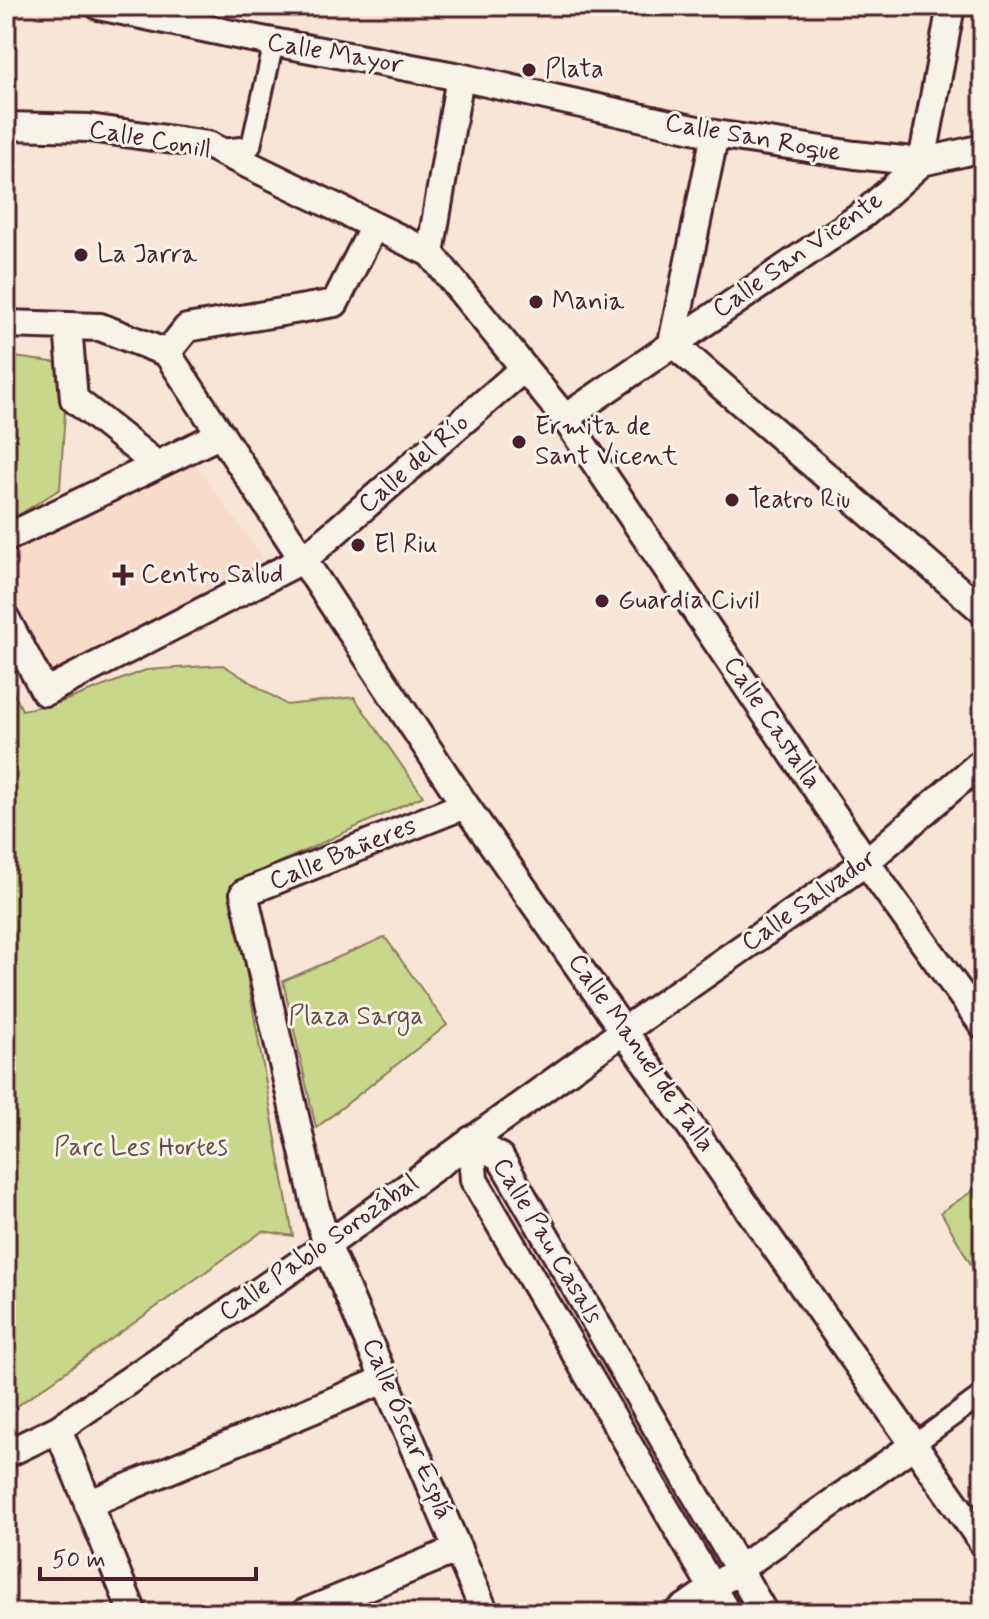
<svg xmlns="http://www.w3.org/2000/svg" width="989" height="1619" font-family="Mynerve,sans-serif">
<style>
.built{fill:#f8dbc8}
.green{fill:#c8d78b;stroke:#897b5b;stroke-width:2}
.lines{fill:none;stroke-linecap:round;stroke-linejoin:round}
.pedestrian-casing{stroke:#4a1f2b;stroke-width:24}
.minor-casing{stroke:#4a1f2b;stroke-width:32}
.pedestrian{stroke:#f7f3e8;stroke-width:18}
.minor{stroke:#f7f3e8;stroke-width:26}
.poi-dot{fill:#4a1f2b;stroke:#f7f3e8;stroke-width:3}
.labels{text-anchor:middle;dominant-baseline:central;stroke-width:6;stroke-linejoin:round;paint-order:stroke}
.street-label{font-size:26px;fill:#4a1f2b;stroke:#f7f3e8}
.poi-label{font-size:26px;fill:#4a1f2b;stroke:#f7f3e8;text-anchor:start}
.park-label{font-size:26px;fill:#6a4d43;stroke:#f7f3e8}
</style>
<rect width="100%" height="100%" fill="#f8e5d5"/>
<filter id="ink" filterUnits="userSpaceOnUse"><feTurbulence type="fractalNoise" baseFrequency=".0125" numOctaves="2"/><feDisplacementMap in="SourceGraphic" scale="16" xChannelSelector="R" yChannelSelector="G"/><feConvolveMatrix kernelMatrix="1 2 1 2 8 2 1 2 1" color-interpolation-filters="sRGB"/></filter>
<g filter="url(#ink)">
<path class="built" d="M190,456L266,563L49,671L6,587V549Z"/>
<path class="green" d="M6,356L68,364L60,489L6,523Z
M223,665L287,705L354,697L423,796L231,885L293,1236L263,1231L6,1414V678L22,710L59,703L146,670Z
M385,937L447,1025L316,1128L283,981Z
M983,1184V1286L941,1212Z"/>
<g class="lines">
<g class="pedestrian-casing">
<path id="pedestrian" d="M221,149L251,146L274,42
M915,1444L983,1394"/>
</g>
<g class="minor-casing">
<path id="minor" d="M99,6L246,37L460,77L715,134L855,155L922,162L983,148
M6,126L89,128L208,145L430,253L565,418L866,862L983,1025
M922,162L951,6
M430,253L460,77
M6,324L100,327L167,353L465,805L983,1543
M68,326L74,399L157,465
M672,343L983,611
M672,343L715,134
M167,353L187,328L335,303L374,226
M565,418L865,213L922,162
M6,538L221,434
M6,619L45,692L304,559L523,369
M465,805L244,893L316,1208L327,1245L485,1613
M471,1140L500,1157L764,1613
M471,1140L474,1180L727,1613
M58,1429L133,1613
M6,1454L58,1429L327,1245L625,1030L866,862L983,761
M88,1504L386,1379
M304,1613L458,1549
M677,1613L915,1444"/>
</g>
<use href="#pedestrian" class="pedestrian"/>
<use href="#minor" class="minor"/>
</g>
</g>
<g class="poi-dot">
<circle cx="529" cy="70" r="8"/>
<circle cx="81" cy="255" r="8"/>
<circle cx="536" cy="302" r="8"/>
<circle cx="519" cy="442" r="8"/>
<circle cx="732" cy="500" r="8"/>
<circle cx="358" cy="545" r="8"/>
<path d="M119 563h8v8h8v8h-8v8h-8v-8h-8v-8h8z"/>
<circle cx="602" cy="601" r="8"/>
</g>
<g class="labels">
<g class="street-label">
<text transform="translate(335 54) rotate(10)">Calle Mayor</text>
<text transform="translate(753 138) rotate(10)">Calle San Roque</text>
<text transform="translate(150 140) rotate(10)">Calle Conill</text>
<text transform="translate(798 255) rotate(-35)">Calle San Vicente</text>
<text transform="translate(414 464) rotate(-41)">Calle del Río</text>
<text transform="translate(772 723) rotate(56)">Calle Castalla</text>
<text transform="translate(343 854) rotate(-22)">Calle Bañeres</text>
<text transform="translate(809 901) rotate(-35)">Calle Salvador</text>
<text transform="translate(641 1053) rotate(55)">Calle Manuel de Falla</text>
<text transform="translate(547 1241) rotate(59)">Calle Pau Casals</text>
<text transform="translate(319 1248) rotate(-35)">Calle Pablo Sorozábal</text>
<text transform="translate(407 1429) rotate(67)">Calle Óscar Esplá</text>
</g>
<g class="poi-label">
<text x="545" y="70">Plata</text>
<text x="97" y="255">La Jarra</text>
<text x="552" y="302">Mania</text>
<text x="535" y="427">Ermita de<tspan x="535" dy="30">Sant Vicent</tspan></text>
<text x="748" y="500">Teatro Riu</text>
<text x="374" y="545">El Riu</text>
<text x="141" y="575">Centro Salud</text>
<text x="618" y="601">Guardia Civil</text>
</g>
<g class="park-label">
<text x="356" y="1017">Plaza Sarga</text>
<text x="141" y="1148">Parc Les Hortes</text>
</g>
</g>
<rect width="989" height="1619" fill="none" stroke="#f7f3e8" stroke-width="32"/>
<rect x="16" y="16" width="957" height="1587" fill="none" stroke="#4a1f2b" stroke-width="3" filter="url(#ink)"/>
<path d="M40 1567v12h216v-12" fill="none" stroke="#4a1f2b" stroke-width="4"/>
<text x="52" y="1567" font-size="24" fill="#4a1f2b" stroke="#f7f3e8" stroke-width="6" paint-order="stroke">50 m</text>
</svg>
